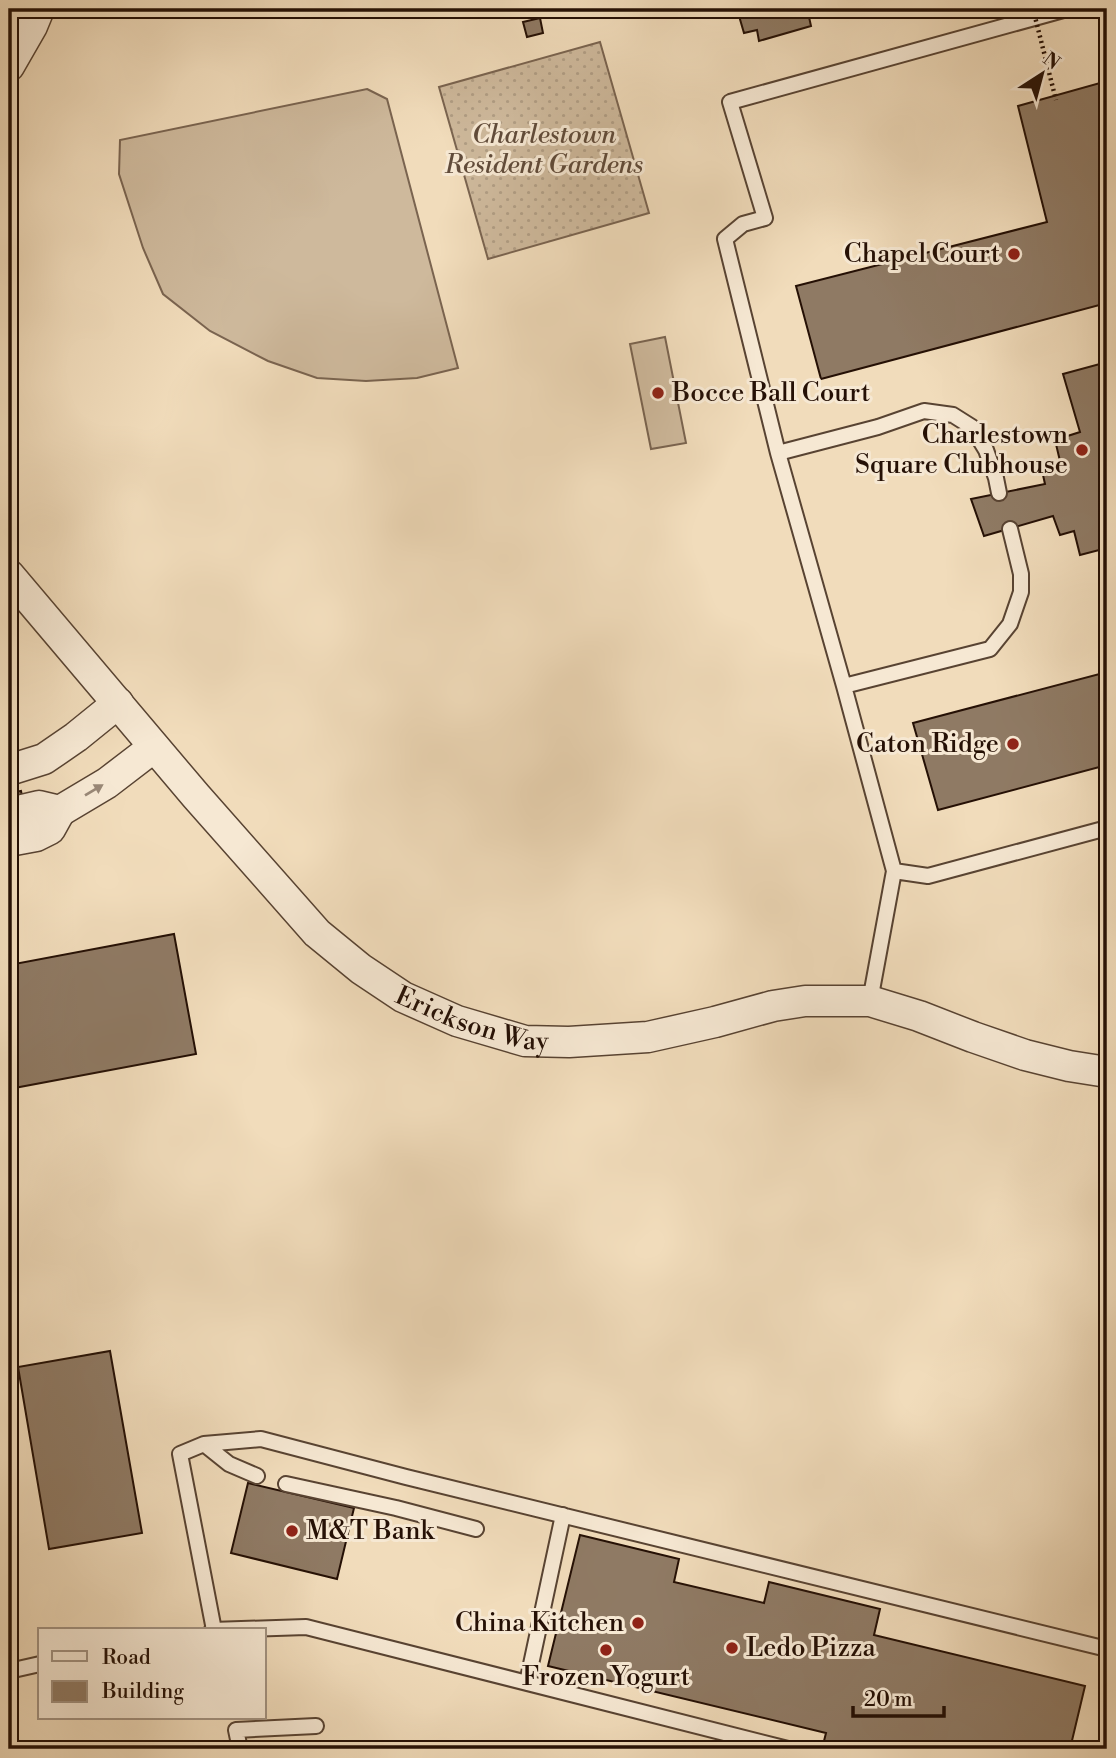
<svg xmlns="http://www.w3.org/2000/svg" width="1116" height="1758" font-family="'Libre Bodoni',serif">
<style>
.grass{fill:url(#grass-dots);stroke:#7a6450;stroke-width:2}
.pitch{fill:#ceb99c;stroke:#7a6450;stroke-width:2}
.building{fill:#8f7a64;stroke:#251005;stroke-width:2}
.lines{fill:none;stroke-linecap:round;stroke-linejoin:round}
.service-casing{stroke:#584332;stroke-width:18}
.minor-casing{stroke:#584332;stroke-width:33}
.service{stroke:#f6e8d3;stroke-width:14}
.minor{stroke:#f6e8d3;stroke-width:30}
.path-bridge{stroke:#251005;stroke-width:4.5;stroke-dasharray:2 3.5;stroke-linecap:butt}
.oneway{fill:#988776}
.poi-dot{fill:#8f2418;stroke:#f6e8d3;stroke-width:2.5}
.labels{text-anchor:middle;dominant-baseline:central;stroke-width:6;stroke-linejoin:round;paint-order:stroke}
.park-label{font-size:26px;font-style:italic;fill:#604b3a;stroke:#f6e8d3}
.poi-label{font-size:26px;fill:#251005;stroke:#f6e8d3;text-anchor:end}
.street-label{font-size:26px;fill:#251005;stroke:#f6e8d3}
</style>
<defs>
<pattern id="grass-dots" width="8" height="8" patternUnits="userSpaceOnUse" patternTransform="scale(1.75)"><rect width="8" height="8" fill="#ceb99c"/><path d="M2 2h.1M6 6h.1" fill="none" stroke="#b19e85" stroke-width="1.8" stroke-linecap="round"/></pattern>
</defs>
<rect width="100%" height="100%" fill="#f1dcbb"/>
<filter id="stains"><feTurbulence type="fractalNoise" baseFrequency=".00286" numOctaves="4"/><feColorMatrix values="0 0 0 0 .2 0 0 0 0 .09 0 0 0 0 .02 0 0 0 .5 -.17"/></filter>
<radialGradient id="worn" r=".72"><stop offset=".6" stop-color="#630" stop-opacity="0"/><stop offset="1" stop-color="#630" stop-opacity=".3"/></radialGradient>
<path class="grass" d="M600,42L649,213L488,259L439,87Z"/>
<path class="pitch" d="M367,89L387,99L458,368L417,378L366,381L317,378L268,361L210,331L163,294L143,248L119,174L120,140Z
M665,337L686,443L651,449L630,344Z"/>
<path class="building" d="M737,9H839L809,17L811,26L759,41L757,30L744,33Z
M540,18L543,33L527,37L523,22Z
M1107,81V303L821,379L796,286L1047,222L1018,106Z
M1107,362V548L1080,555L1074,531L1060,535L1053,516L984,536L971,499L1045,484L1041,466L1060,461L1055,440L1080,432L1063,374Z
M1107,672V765L938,810L913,723Z
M21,791L24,805L9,808V793Z
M174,934L196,1054L9,1089V965Z
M110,1351L142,1533L49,1549L18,1367Z
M248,1483L354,1508L337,1579L231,1553Z
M580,1535L679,1559L674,1582L764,1603L769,1582L880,1609L874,1635L1085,1686L1070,1749H822L826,1733L548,1666Z"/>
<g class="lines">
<g class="service-casing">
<path id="service" d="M778,453L878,427L924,411L953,415L972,427L986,450L996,478L999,493
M844,686L990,649L1010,624L1021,592V574L1010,529
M894,871L928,876L1107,828
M870,1001L894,871L844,686L778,453L725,239L743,224L765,218L730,102L1067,9
M204,1444L229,1464L257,1476
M286,1484L396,1508L476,1529
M212,1630L306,1627L788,1749
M214,1630L180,1454L204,1444L261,1439L406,1477L1107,1649
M9,1671L40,1664
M527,1683L563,1515
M240,1749L236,1730L316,1726"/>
</g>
<g class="minor-casing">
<g id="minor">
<path d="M9,66L32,26L39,9"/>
<path id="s1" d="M9,575L196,796L317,933L361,969L403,997L457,1021L525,1041L569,1042L648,1037L715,1022L773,1006L805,1001H870L919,1016L973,1037L1025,1055L1069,1066L1107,1072"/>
<path d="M9,770L44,759L76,737L118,703"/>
<path d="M9,813L39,806L60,811L107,783L154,747"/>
<path d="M9,841L36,836L50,829L60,811"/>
</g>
</g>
<use href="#service" class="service"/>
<use href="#minor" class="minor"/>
<path class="path-bridge" d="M1033,9L1056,100"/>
</g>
<defs><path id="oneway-solid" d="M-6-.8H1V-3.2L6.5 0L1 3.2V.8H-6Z" transform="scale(1.75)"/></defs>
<use class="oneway" href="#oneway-solid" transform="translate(94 790) rotate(-31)"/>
<g class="poi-dot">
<circle cx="1014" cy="254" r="7"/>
<circle cx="658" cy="393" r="7"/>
<circle cx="1082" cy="450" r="7"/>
<circle cx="1013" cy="744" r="7"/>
<circle cx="292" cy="1531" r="7"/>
<circle cx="638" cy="1623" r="7"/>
<circle cx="732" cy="1648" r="7"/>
<circle cx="606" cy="1650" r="7"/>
</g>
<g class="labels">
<g class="park-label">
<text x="544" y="135">Charlestown<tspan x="544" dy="30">Resident Gardens</tspan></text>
</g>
<g class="poi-label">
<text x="1000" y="254">Chapel Court</text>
<text x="672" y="393" text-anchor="start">Bocce Ball Court</text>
<text x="1068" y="435">Charlestown<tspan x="1068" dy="30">Square Clubhouse</tspan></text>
<text x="999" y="744">Caton Ridge</text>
<text x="306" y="1531" text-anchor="start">M&amp;T Bank</text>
<text x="624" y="1623">China Kitchen</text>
<text x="746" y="1648" text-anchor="start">Ledo Pizza</text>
<text x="606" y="1677" text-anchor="middle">Frozen Yogurt</text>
</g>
<g class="street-label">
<text stroke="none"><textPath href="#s1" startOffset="653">Erickson Way</textPath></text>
</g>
</g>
<rect width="1116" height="1758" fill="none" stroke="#f1dcbb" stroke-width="35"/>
<rect x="10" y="10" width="1095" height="1737" fill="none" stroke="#251005" stroke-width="3.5"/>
<rect x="18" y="18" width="1081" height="1723" fill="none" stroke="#251005" stroke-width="2"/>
<rect x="38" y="1628" width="228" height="91" fill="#f6e8d3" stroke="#a29281" stroke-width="2"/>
<rect x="52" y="1651" width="35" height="10" fill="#f6e8d3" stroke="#a29281" stroke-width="2"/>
<text x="102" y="1664" font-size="21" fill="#251005">Road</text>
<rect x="52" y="1681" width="35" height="21" fill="#8f7a64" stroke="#a29281" stroke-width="2"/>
<text x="102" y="1698" font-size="21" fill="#251005">Building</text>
<g transform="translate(1042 74) rotate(36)" stroke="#f6e8d3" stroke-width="5" paint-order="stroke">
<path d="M0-5L12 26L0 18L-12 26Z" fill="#251005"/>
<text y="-10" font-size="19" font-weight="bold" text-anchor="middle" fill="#251005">N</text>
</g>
<path d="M853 1706v10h91v-10" fill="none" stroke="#251005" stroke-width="3.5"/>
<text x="864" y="1706" font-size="21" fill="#251005" stroke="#f6e8d3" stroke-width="5" paint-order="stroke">20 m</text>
<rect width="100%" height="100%" filter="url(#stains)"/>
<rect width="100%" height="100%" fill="url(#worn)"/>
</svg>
